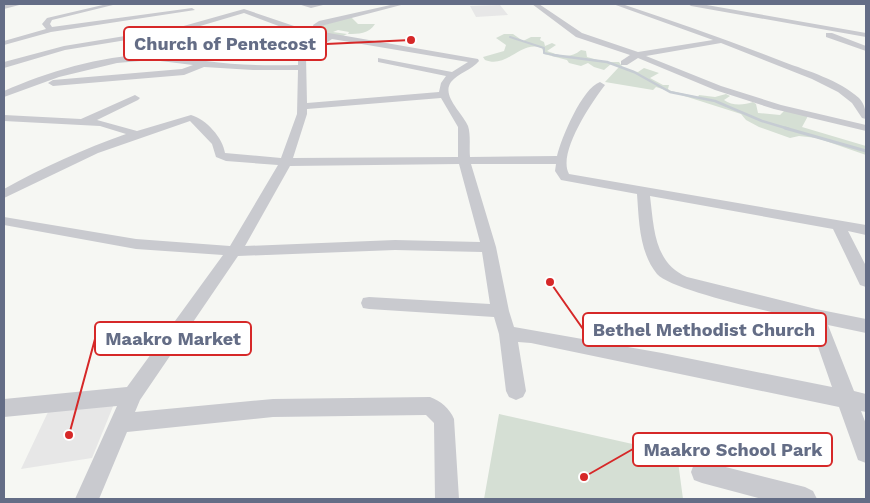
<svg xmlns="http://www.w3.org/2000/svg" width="870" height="503" font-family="'Work Sans',sans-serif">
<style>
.built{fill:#e7e7e7}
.green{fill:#d5dfd4}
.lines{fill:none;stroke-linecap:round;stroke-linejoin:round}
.stream-far2{stroke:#c6ccd3;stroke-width:2}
.stream-far1{stroke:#c6ccd3;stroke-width:2.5}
.stream{stroke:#c6ccd3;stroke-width:3}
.minor{fill:#c9cacf;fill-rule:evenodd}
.leader{fill:none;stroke:#d62828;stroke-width:2}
.callout-dot{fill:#d62828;stroke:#fff;stroke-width:2}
.callout{fill:#fff;stroke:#d62828;stroke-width:2}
.callout-label{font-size:18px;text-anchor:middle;font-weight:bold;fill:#646d86}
</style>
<rect width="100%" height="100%" fill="#f6f7f3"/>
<path class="built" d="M500,5L508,15L476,17L470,6Z
M114,404L92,458L21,469L48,412Z"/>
<path class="green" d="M351,17L358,24H375C369,34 358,34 348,34L349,32L338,30L333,32L347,34L343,36L323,33L320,26Z
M504,34H513L523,41L531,37H541L540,40L544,42L545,46L552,43L556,45L547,51C560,56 570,59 581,50L586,51L587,57L605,62H619L624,69L638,72L644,68L659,73L650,78L663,85H669L668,89L671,91L698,97L699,95L715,97L726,94L730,96L724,100C732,106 744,105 753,102L756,104L758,113L780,115L785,110L808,116L802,127L866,146V155L817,138L799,136L790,138L759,127L746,120L741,114L656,87L653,90L605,82L619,67L611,64L604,70L594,67L588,63L581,66L569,63L567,60L544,54L542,48C521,40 507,69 485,60L483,57L504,51L506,45L496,38Z
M499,414L677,454L683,499H484Z"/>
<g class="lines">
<path class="stream-far2" d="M510,37L544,48V53L559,56"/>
<path class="stream-far1" d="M553,55L607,62L634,72L670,92L715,101L762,121L789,129"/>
<path class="stream" d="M785,128L866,151"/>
<path class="minor" d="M11,4H23L4,9V5Z
M107,4H117L52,20L50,24L52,27L192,8L195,10L51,32L4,45V41L46,29L42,24L47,18Z
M298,4H327L311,8Z
M395,4H405L321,26L323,32L478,59L479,61C472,70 458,73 451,82C441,96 463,113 468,126C471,135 469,148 470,157L557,156C561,139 582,88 600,82L605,85C592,102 557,153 569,174L866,225V235L848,231L866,266V287L860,285L833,229L650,196C654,228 654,263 687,277L816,309L866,319V333L828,325L854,391L866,394V412L861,411L866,424V463L858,460L839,407L531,343L518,342L526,391L523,397L516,400L509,397L506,391L499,334L494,317L369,309L363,308L361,303L363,298L369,297L490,304L482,252L395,250L238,256L140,400L135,412L273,399L430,397C441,401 450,409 454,419L459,499H435L434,423L426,415L273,417L127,432L99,499H75L117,406L4,417V399L127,387L223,255L136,249L4,225V217L136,239L230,246L278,165L226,161L216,157L212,144L190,121L98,153L4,198V189C43,167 84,149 126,134L100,126L4,121V115L81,119L135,95L140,98L138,100L97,120L137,131L191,115C206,119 223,138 225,153L281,158L297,114L298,70H253L204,67L184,75L53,86L48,83L53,80L182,69L193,65L152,60L117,63L59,77L4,97V91C47,72 105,54 152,55C170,55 188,59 206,61C236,65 267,66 298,65V58L182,31L65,50L4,68V62L64,46L180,27L244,9L297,27L315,31L313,25L319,21ZM244,13L292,31L324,37L301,53L190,29ZM332,39L468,62L452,72L378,58V62L446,76L441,83L439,92L307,103L306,57ZM441,98L458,127V157L293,158L307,114V109ZM459,164L480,242L395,240L245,246L290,166ZM471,164H556L555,171L561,180L637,194C639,220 639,252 657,274C672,291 781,314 809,321L832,387L662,353L514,327L509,311L496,247Z
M532,4H539L582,33L638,52L713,40L613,4H622C676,22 730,41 784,62C808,71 839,80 859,98C865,105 866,111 866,119L862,118L852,103L838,92L812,79L721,43L646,56L721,86L781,105L866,125V131L774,109L715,90L638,58L627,65H621V61L630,55L576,37Z
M688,4H701L866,33V37L691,6Z
M826,33H832L866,46V51L826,37Z
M702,461L805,487L813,491L817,499H762L702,483L694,480L691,472L694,464Z"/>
</g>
<path class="leader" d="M411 40L326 44M550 282L583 329M69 435L95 339M584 477L633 449"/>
<g class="callout-dot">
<circle cx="411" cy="40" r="5"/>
<circle cx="550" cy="282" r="5"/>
<circle cx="69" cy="435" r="5"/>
<circle cx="584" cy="477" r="5"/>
</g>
<g class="callout">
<rect x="124" y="27" width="202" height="33" rx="5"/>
<rect x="583" y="313" width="243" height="33" rx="5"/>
<rect x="95" y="322" width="156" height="33" rx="5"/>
<rect x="633" y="433" width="199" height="33" rx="5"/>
</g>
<g class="callout-label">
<text x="225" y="50">Church of Pentecost</text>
<text x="704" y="336">Bethel Methodist Church</text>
<text x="173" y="345">Maakro Market</text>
<text x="733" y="456">Maakro School Park</text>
</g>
<rect width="870" height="503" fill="none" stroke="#646d86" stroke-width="10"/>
</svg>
